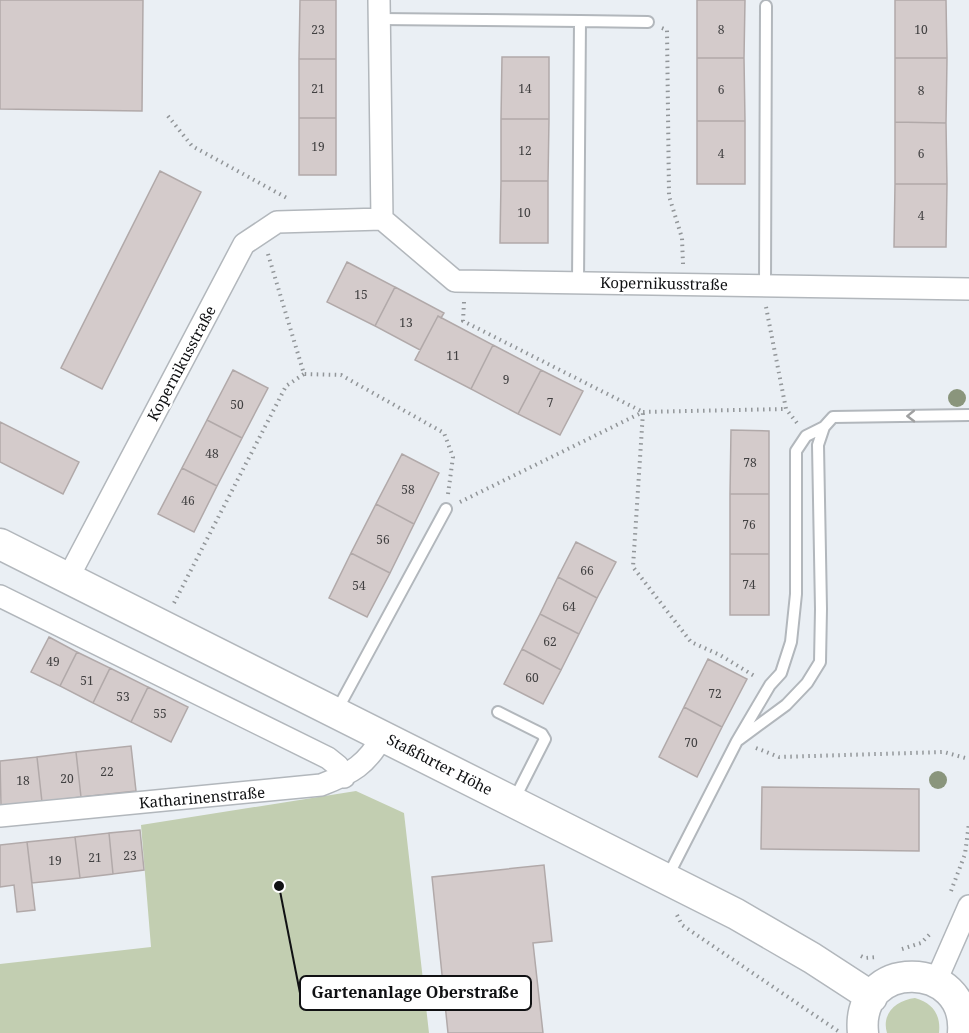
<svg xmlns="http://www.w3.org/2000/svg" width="969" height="1033" font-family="'Noto Serif',serif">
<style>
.green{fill:#c2ceb1}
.building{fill:#d4cbcb;stroke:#b1a9a9;stroke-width:1.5}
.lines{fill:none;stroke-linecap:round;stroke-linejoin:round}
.lane-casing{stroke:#b2b7bc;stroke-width:14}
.street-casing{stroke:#b2b7bc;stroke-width:24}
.secondary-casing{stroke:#b2b7bc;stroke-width:33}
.path{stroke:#929699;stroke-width:4;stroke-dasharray:1.5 4.5;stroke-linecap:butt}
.lane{stroke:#fff;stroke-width:10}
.street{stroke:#fff;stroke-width:21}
.secondary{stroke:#fff;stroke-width:30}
.tree{fill:#8a957c}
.oneway{stroke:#9fa0a1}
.labels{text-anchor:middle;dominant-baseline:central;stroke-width:4.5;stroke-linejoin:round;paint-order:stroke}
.number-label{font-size:12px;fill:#414041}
.street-label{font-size:15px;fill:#101113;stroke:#fff}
.leader{fill:none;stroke:#101113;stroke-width:2}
.callout-dot{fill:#101113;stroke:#fff;stroke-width:2}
.callout{fill:#fff;stroke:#101113;stroke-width:2}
.callout-label{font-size:16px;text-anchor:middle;font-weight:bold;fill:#101113}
</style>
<rect width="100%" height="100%" fill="#eaeff4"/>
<path class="green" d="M356,791L404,813L429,1033H0V964L151,947L141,825Z
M915,998C933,1003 941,1015 939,1033H887C881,1013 897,1000 915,998Z"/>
<path class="building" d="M0,0H143L142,111L0,109Z
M300,0H336V59H299Z
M697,0H745L744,58H697Z
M895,0H946L947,58H895Z
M502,57H549V119H501Z
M697,58H744L745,121H697Z
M895,58H947L946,123L895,122Z
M299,59H336V118H299Z
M299,118H336V175H299Z
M501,119H549L548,181H501Z
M697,121H745V184H697Z
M895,122L946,123L947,184H895Z
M160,171L201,192L102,389L61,368Z
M501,181H548V243H500Z
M895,184H947L946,247H894Z
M347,262L395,287L375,326L327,302Z
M395,287L444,313L441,318L438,316L420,350L375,326Z
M438,316L493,345L471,389L415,360Z
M493,345L541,370L518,414L471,389Z
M233,370L268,388L242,438L207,420Z
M541,370L583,391L560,435L518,414Z
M207,420L242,438L217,486L182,468Z
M0,422L79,462L63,494L0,462Z
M731,430L769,431V494H730Z
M402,454L439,473L414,524L376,504Z
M182,468L217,486L194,532L158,514Z
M730,494H769V554H730Z
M376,504L414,524L390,573L351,553Z
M576,542L616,562L597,598L558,577Z
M351,553L390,573L367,617L329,598Z
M730,554H769V615H730Z
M558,577L597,598L579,634L540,614Z
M540,614L579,634L561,670L522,649Z
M49,637L77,652L60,686L31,672Z
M522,649L561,670L543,704L504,684Z
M77,652L110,668L93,703L60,686Z
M708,659L747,679L722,727L684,707Z
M110,668L148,687L131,722L93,703Z
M148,687L188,707L171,742L131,722Z
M684,707L722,727L697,777L659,757Z
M131,746L136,791L81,797L76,752Z
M76,752L81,797L42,802L37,757Z
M37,757L42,802L1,806L0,761Z
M762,787L919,789V851L761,849Z
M140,830L144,870L113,874L109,833Z
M109,833L113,874L80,878L75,837Z
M75,837L80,878L32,883L27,842Z
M27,842L35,910L17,912L14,885L0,887V845Z
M544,865L552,941L533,943L543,1033H448L432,877Z"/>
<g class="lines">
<g class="lane-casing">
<path id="lane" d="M380,19L580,21L578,282
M580,21L648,22
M765,285L766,6
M336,712L446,509
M498,712L542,734L545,739L514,800
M737,741L786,705L807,683L820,662L821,609L818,445L824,427L833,417L969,415
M668,876L737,741L770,685L781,673L791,642L796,594V451L806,436L824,427"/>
</g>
<g class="street-casing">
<path id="street" d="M379,0L382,219L455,281L969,289
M68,578L244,244L277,222L382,219
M0,596L328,758L338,766L344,777
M0,816L321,785C352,773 367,765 383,735
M936,981L969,906"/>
</g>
<g class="secondary-casing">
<path id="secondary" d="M0,544L736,914L812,958L872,997
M863,1033C855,957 969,959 963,1033"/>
</g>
<path class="path" d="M662,28L667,30L669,196L682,238L683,264
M168,116L192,146L287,198
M268,254L304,374L341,375L444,433L453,457L448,494
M464,302L463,321L643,412L633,567L691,642L720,655L756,677
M766,307L786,409L797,423
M460,502L643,412L786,409
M174,603L286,386L304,374
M756,748L779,757L944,752L969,759
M951,891L965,854L969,823
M677,915L682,925L838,1031
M902,949L921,943L931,933
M861,956L865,958L877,957"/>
<use href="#lane" class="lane"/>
<use href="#street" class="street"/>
<use href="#secondary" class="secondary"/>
</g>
<g class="tree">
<circle cx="957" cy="398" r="9"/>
<circle cx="938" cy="780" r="9"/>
</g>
<defs><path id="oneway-chevron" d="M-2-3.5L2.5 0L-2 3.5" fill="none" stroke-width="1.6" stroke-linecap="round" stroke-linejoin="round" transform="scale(1.5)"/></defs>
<use class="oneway" href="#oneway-chevron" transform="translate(911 416) rotate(179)"/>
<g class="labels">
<g class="number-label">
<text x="318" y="29">23</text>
<text x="721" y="29">8</text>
<text x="921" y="29">10</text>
<text x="318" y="88">21</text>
<text x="525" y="88">14</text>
<text x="721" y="89">6</text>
<text x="921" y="90">8</text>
<text x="318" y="146">19</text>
<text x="525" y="150">12</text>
<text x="721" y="153">4</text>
<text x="921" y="153">6</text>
<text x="524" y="212">10</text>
<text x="921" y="215">4</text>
<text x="361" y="294">15</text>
<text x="406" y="322">13</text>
<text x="453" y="355">11</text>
<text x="506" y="379">9</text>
<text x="550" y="402">7</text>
<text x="237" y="404">50</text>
<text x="212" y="453">48</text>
<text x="750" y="462">78</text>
<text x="408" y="489">58</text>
<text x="188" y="500">46</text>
<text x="749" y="524">76</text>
<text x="383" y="539">56</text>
<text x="587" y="570">66</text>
<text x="749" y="584">74</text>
<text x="359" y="585">54</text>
<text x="569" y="606">64</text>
<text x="550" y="641">62</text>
<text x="53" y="661">49</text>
<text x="532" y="677">60</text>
<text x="87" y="680">51</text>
<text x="715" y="693">72</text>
<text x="123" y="696">53</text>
<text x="160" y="713">55</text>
<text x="691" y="742">70</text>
<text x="107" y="771">22</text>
<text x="67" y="778">20</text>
<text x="23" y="780">18</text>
<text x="130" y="855">23</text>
<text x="95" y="857">21</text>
<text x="55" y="860">19</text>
</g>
<g class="street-label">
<text transform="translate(664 283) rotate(1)">Kopernikusstraße</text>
<text transform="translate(181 363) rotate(-62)">Kopernikusstraße</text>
<text transform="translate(440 764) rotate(27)">Staßfurter Höhe</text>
<text transform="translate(202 797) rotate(-5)">Katharinenstraße</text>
</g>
</g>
<path class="leader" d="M279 886L300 993"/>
<circle class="callout-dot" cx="279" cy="886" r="6"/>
<rect class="callout" x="300" y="976" width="231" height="34" rx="6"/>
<g class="callout-label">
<text x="415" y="998">Gartenanlage Oberstraße</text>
</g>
</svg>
